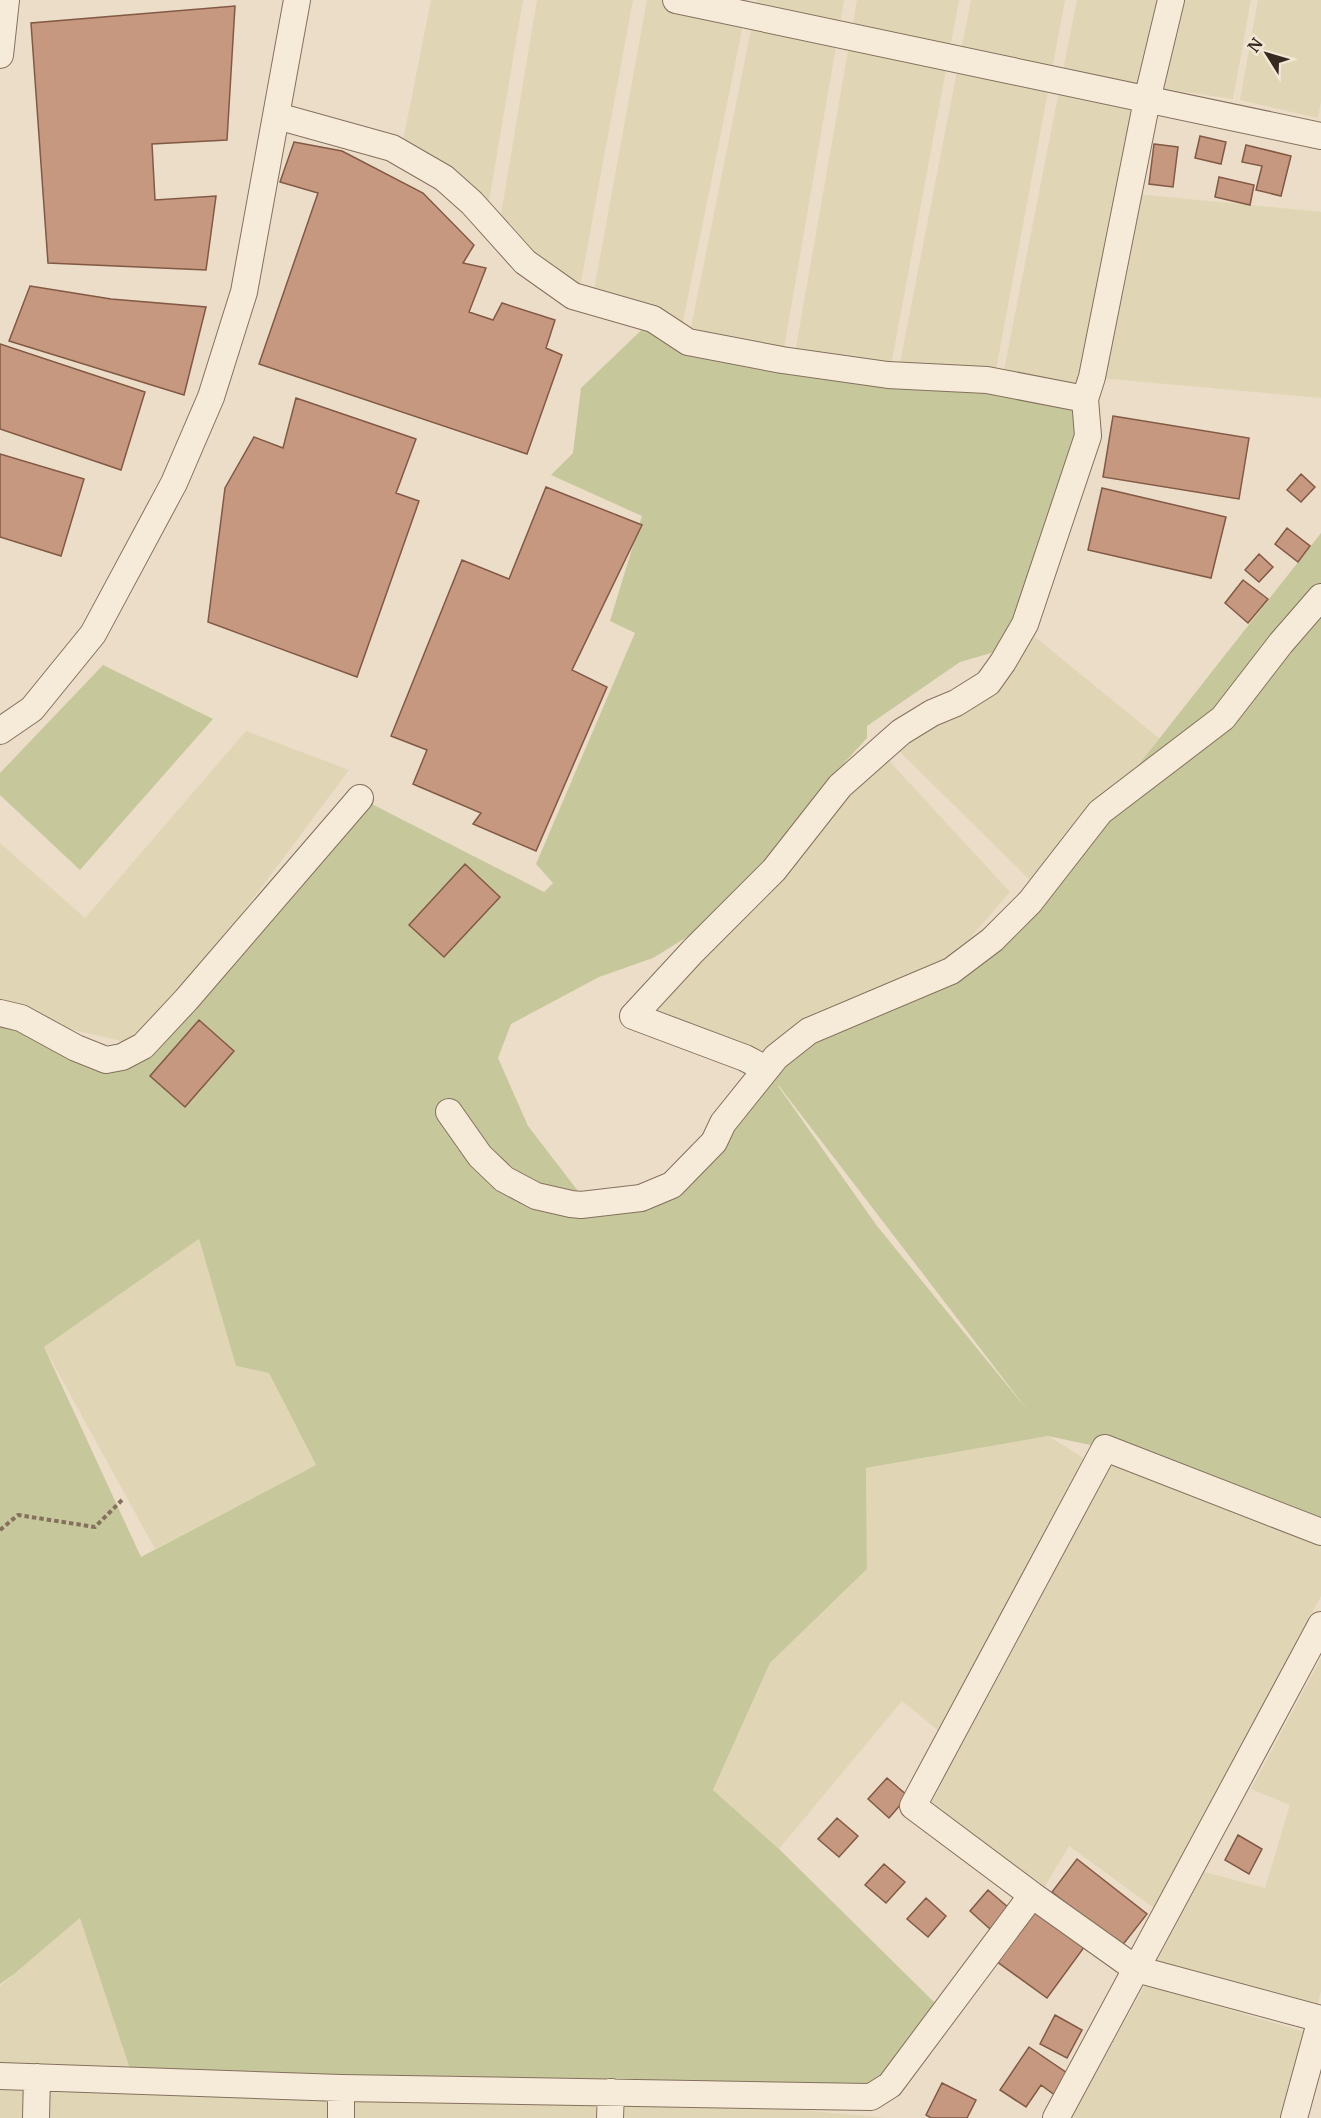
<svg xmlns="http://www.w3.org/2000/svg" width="1321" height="2118" font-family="Merriweather,serif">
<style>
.farmland{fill:#e0d6b5}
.green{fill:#c6c89b;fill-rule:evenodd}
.building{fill:#c6987f;stroke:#825945;stroke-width:1.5}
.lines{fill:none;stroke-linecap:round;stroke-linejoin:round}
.minor-casing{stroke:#85705d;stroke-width:28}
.path{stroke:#85705d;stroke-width:4;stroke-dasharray:4.5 3;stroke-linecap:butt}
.minor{stroke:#f6ebd9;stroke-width:26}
</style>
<rect width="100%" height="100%" fill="#ebddc7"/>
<path class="farmland" d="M431,0H523L486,219L399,161Z
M537,0H633L577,303L498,232Z
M647,0H748L680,336L592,301Z
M757,0H844L782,360L688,342Z
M857,0H959L890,371L795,353Z
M971,0H1065L992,391L898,373Z
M1077,0H1251L1233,99L1159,88L1138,194L1321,212V398L1100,378L1096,399L1002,380Z
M1258,0H1321V101L1318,118L1240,100Z
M1035,637L1177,753L1040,890L890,742L967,696Z
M246,731L349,770L143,1046L21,1018L0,1019V843L85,918Z
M880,751L1010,892L935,979L766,1069L633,1016Z
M199,1239L236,1366L269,1373L316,1465L155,1549L44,1347Z
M1048,1436L1095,1465L1105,1448L1321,1546V1596L1154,1908L1069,1846L1045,1886L913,1806L940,1732L902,1701L779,1849L713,1790L770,1663L867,1569L866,1468Z
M1321,1658V1991L1317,2008L1155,1965L1204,1872L1265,1888L1290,1805L1251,1789Z
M80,1918L611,2092L885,2118H0V1986Z
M1145,1985L1305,2032L1281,2118H1071Z"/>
<path class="green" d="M653,319L755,354L1085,399L1083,451L1012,647L960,662L867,726V738L845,762L784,843L708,924L653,958L599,977L511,1024L498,1058L528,1126L588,1204L650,1194L766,1069L951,971L1126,781L1321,533V1533L1105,1448L1048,1436L866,1468L867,1569L770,1663L713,1790L779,1849L937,2005L871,2097L134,2081L80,1918L14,1974L0,1984V1018L122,1057L360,798L544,892L553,883L536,864L635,633L610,621L642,516L551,475L573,453L581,388ZM778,1086H779L1029,1412L877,1226ZM199,1239L236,1366L269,1373L316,1465L141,1557L44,1347Z
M103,665L213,719L80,870L0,795V773Z"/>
<path class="building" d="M235,6L227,140L152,144L155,200L216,196L206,270L48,263L31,23Z
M1200,136L1226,142L1221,164L1195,158Z
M294,142L342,151L423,193L474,245L463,263L486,268L469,312L493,320L502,303L555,320L546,348L562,355L527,454L259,364L318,193L280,182Z
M1154,144L1178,147L1173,187L1149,184Z
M1246,145L1291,156L1281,196L1256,190L1262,166L1242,162Z
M1219,177L1254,185L1250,205L1215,197Z
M30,286L111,299L206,307L184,395L9,341Z
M0,344L145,392L121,470L0,429Z
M296,398L416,439L396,493L419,501L357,677L208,622L225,488L254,437L283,448Z
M1113,416L1249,438L1239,499L1103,477Z
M0,454L84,479L61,556L0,537Z
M1301,474L1315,487L1301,502L1287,490Z
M546,487L642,525L572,670L607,687L536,851L473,824L481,813L413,784L427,750L391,736L462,560L509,579Z
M1102,488L1226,517L1211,578L1088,550Z
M1287,528L1310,546L1298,562L1275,544Z
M1259,554L1273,567L1259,582L1245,570Z
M1243,580L1268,599L1248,623L1225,603Z
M465,864L500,897L444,957L409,925Z
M199,1020L234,1051L185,1107L150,1076Z
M887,1778L908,1796L889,1818L868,1799Z
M837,1818L858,1836L839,1857L818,1839Z
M1238,1835L1262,1849L1249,1874L1225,1860Z
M1077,1859L1147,1914L1121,1947L1052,1892Z
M884,1864L905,1882L886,1903L865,1885Z
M988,1890L1009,1908L990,1929L970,1911Z
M926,1898L946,1916L928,1937L907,1919Z
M1035,1909L1085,1946L1047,1998L996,1961Z
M1055,2015L1082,2030L1067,2058L1040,2044Z
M1029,2047L1070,2075L1056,2096L1041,2085L1026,2107L1000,2090Z
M942,2083L976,2100L967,2118H931L926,2115Z"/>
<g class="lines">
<g class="minor-casing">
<path id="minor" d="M676,0L1321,136
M0,55L6,0
M277,116L392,148L444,178L472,203L525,262L573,296L653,319L688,342L782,360L888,375L987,380L1085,399
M0,731L32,709L93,634L174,483L211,397L244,292L297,0
M0,1013L21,1018L76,1048L106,1060L122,1057L143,1046L186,1000L360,798
M766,1069L745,1058L633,1016L693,951L774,870L840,786L901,732L932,713L956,703L988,683L1003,662L1025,624L1088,436L1085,399L1092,377L1147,100L1171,0
M449,1112L480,1156L504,1179L536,1196L571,1204L581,1205L641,1198L672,1185L714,1142L723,1123L776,1057L809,1031L951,971L992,940L1030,902L1100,812L1223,718L1281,643L1321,597
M1321,1532L1105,1448L913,1806L1032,1895L1136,1969L1321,2019
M0,2076L341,2088L871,2097L890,2085L1032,1895
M36,2118L37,2077
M341,2118V2088
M610,2118L611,2092
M1056,2118L1321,1625
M1294,2118L1321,2019"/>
</g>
<path class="path" d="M0,1530L18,1515L95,1527L123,1499"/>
<use href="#minor" class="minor"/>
</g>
<g transform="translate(1267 54) rotate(307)" stroke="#f3e8d6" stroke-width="4.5" paint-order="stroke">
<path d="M0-4.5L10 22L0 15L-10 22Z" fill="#362920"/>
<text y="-9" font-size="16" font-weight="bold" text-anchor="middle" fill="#362920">N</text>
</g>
</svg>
